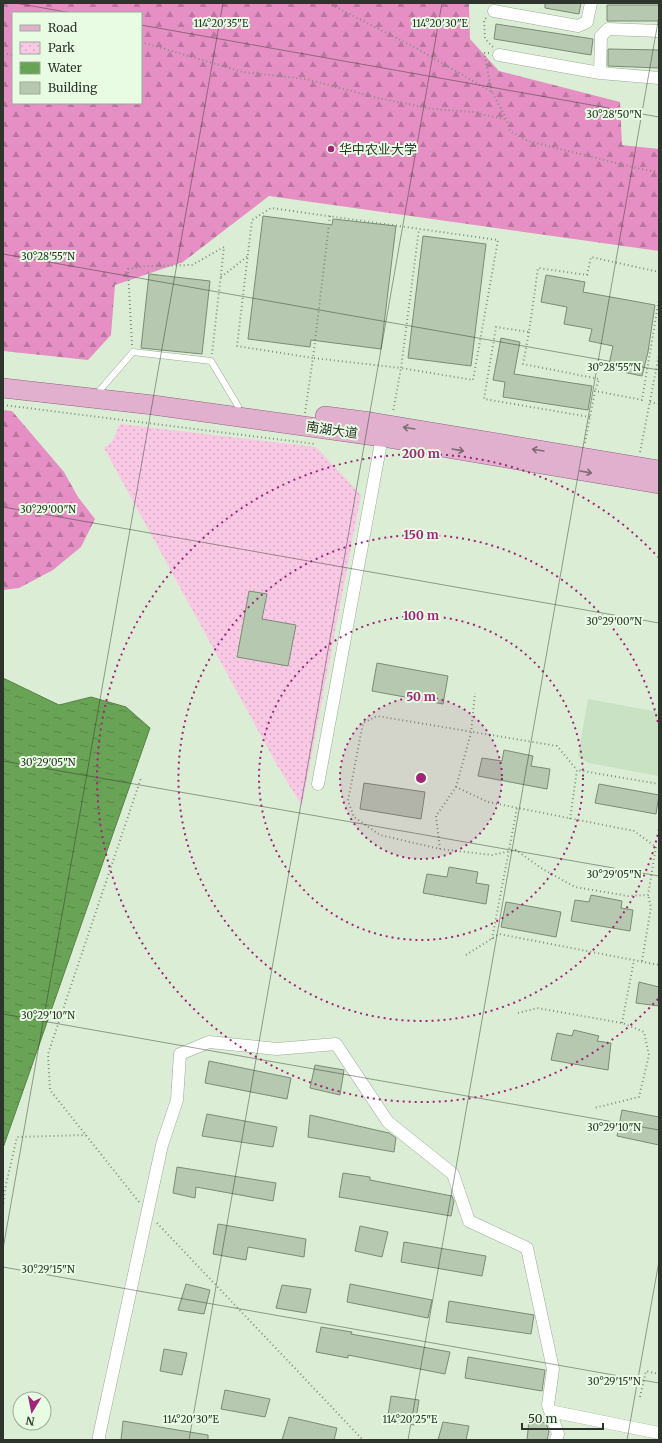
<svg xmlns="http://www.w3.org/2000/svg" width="662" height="1443" font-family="Merriweather,'Noto Sans SC',serif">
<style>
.built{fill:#cae2c4}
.forest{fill:url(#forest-firs);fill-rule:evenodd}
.park{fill:url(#park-dots)}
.water{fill:url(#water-ripples);stroke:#578248}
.building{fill:#b6c8b0;stroke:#7b8c75}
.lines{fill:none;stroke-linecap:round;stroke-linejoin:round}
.service-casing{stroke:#9aab94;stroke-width:7}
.minor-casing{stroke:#9aab94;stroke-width:13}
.primary-casing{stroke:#946280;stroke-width:20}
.path{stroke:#828f7e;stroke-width:2;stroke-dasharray:1 3;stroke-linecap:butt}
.service{stroke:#fff;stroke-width:6}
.minor{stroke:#fff;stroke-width:12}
.primary{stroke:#e0b0ce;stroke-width:19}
.oneway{stroke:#7e6c74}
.ticks{fill:none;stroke:#2d342b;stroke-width:1;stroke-opacity:0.45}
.ring{fill:none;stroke:#9f247a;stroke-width:2;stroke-dasharray:2 4}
.poi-dot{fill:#9f247a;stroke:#e8fbe3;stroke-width:1.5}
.labels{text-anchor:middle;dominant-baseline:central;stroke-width:4;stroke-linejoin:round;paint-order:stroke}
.poi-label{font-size:13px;fill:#2d342b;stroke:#e8fbe3;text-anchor:start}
.street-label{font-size:13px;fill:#2d342b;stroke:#e8fbe3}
.ticks-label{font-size:10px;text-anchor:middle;fill:#2d342b;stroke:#e8fbe3;stroke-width:4;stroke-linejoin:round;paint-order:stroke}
.centre{fill:#9f247a;stroke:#e8fbe3;stroke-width:2}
.ring-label{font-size:12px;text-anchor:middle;font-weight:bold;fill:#9f247a;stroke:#e8fbe3;stroke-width:4;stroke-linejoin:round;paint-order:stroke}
</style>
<defs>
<pattern id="forest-firs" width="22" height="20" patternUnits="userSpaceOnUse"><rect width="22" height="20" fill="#e68fc5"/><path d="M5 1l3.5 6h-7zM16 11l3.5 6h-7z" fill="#bb76a0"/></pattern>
<pattern id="park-dots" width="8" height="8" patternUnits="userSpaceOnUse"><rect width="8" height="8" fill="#f8c8e4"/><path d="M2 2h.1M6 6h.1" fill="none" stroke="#d5acc4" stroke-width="1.8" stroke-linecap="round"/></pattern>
<pattern id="water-ripples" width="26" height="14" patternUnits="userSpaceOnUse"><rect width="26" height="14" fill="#69a355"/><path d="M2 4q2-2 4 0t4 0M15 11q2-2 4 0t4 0" fill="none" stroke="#578647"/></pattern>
</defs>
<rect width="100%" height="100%" fill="#dbeed5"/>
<path class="built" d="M588,699L659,712V776L588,763L578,756Z"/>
<path class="forest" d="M3,3H469L470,39L499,71L620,102L622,145L659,149V251L269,196L183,262L115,285L111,335L88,360L3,351ZM13,13H141V103H13Z
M3,410L12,411L64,472L78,497L95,519L81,547L53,570L19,588L3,590Z"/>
<path class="park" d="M120,424L316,447L361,495L302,806L277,765L104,448L112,442Z"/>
<path class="water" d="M3,678L59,705L91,697L126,707L150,728L3,1148Z"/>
<path class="building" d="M545,3H581L579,14L545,8Z
M607,5H659V21H607Z
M496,24L593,39L591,55L494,39Z
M608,49L659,50V68L608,66Z
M263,216L332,225L333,219L396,226L381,349L311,340L310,347L248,339Z
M423,236L486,244L471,366L408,358Z
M149,274L210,281L202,354L141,348Z
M546,275L585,282L583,292L655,305L648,352L642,376L608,369L613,346L589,341L592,329L564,324L567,307L541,302Z
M501,338L520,342L514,374L592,386L588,410L503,397L505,382L493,380Z
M249,591L267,594L262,619L296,625L288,666L237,657Z
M377,663L448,676L443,704L372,691Z
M504,750L533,756L531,766L550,769L547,789L478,776L482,758L502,761Z
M364,783L425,792L421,819L360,809Z
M599,784L659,795L656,814L595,803Z
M449,867L478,872L476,883L489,885L486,904L423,893L427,874L447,877Z
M591,895L622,901L621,908L633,910L630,931L571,921L575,900L589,902Z
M506,902L561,912L556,937L501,927Z
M639,982L659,987V1006L636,1003Z
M574,1030L599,1036L597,1041L611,1043L608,1070L551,1060L557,1033L572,1036Z
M209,1061L291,1078L287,1099L205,1083Z
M315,1065L344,1070L340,1095L310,1088Z
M622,1110L659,1117V1145L617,1136Z
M207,1114L277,1127L273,1147L202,1136Z
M310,1115L389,1133L396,1138L394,1152L308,1137Z
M177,1167L276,1183L273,1201L196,1187L195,1198L173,1193Z
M343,1173L370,1177V1180L452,1196L454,1201L451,1216L339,1197Z
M218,1224L306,1239L304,1257L248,1247L246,1260L213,1254Z
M360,1226L388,1232L382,1257L355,1251Z
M404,1242L486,1256L482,1276L401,1262Z
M186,1284L210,1290L204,1314L178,1310Z
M350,1284L432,1300L428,1318L347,1302Z
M282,1285L311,1289L306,1313L276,1308Z
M449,1301L534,1315L531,1334L446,1322Z
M321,1327L352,1332L351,1334L450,1352L445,1374L348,1355V1358L316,1352Z
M164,1349L187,1353L182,1375L160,1371Z
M468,1357L545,1370L542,1391L465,1378Z
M225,1390L270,1399L265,1417L221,1409Z
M391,1396L419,1400L415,1425L387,1422Z
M289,1417L337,1428L334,1440H282Z
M529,1420L546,1423L549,1432L547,1440H527Z
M123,1421L208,1435V1440H121Z
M443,1422L469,1426L466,1440H438Z"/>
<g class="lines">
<g class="service-casing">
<path id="service" d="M100,390L133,352L211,361L238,406"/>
</g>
<g class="minor-casing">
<path id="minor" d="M494,11L578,26L587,22L591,3
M499,55L600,73L659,78
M600,73L601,36L608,29L659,31
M318,784L382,437
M550,1411L659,1433
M99,1440V1436L162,1145L177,1100L180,1054L209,1042L277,1049L336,1044L388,1122L453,1174L469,1221L527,1248L553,1369L548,1405L558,1434L556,1440"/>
</g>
<g class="primary-casing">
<path id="primary" d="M3,388L153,405L382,437L659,484
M325,416L371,422L659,470"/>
</g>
<path class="path" d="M328,3L414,47L492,92L507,120L510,131L528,141L640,169L659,172
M486,18L484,20L485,39L493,47
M141,42L243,72L306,79L378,98L432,109L473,112L507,120
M3,53L13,55
M489,53H484L492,92
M330,216L313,358L401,368L419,229
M221,277L248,256
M529,332L523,364L599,379L595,391
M132,345L128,269L146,266L192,265L224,247L212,354
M650,402L659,404
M3,405L315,444
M305,413L313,358L237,346L252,220L271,208L498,240L473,380L401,368L393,412
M590,417L484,399L496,327L529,332L538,268L587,275L591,257L659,272
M585,443L595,391L642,400L659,299
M640,452L659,355
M456,787L471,733L475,693
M570,819L577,770L659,784
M440,849L436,816L456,787L488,802L634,831L656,847L648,895L628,896L575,887L541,868L516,850L492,855L440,849L380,835L354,817L348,801L363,723L377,716L557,746L577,770
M492,939L517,808
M466,955L499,934L659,965
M642,961L651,907L648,895
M518,1013L537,1008L622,1023L644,1032L649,1055L639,1097L594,1108
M622,1023L634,960
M139,1202L50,1090L48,1054L141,778
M3,1207L5,1189L17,1137L86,1135
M157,1223L363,1440
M640,1397L646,1371L659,1374"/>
<use href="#service" class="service"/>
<use href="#minor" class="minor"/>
<use href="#primary" class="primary"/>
</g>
<defs><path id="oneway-shaft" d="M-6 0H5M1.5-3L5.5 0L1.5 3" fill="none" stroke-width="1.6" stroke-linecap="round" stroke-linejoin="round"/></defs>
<g class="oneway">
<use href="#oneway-shaft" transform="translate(409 428) rotate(-171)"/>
<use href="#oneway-shaft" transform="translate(458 450) rotate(10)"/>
<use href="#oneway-shaft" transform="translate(538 450) rotate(-171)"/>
<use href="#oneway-shaft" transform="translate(586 472) rotate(10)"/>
</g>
<path class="ticks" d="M15,3L72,13M3,5V3M141,25L659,117M3,254L659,370M3,507L659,623M3,761L659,876M3,1014L659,1130M3,1249L223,3M3,1267L659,1383M189,1440L442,3M408,1440L659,16M627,1440L659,1261"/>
<circle cx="421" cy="778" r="81" fill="#9f247a" fill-opacity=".12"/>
<g class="ring">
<circle cx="421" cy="778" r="81"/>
<circle cx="421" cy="778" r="162"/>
<path d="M659 829A243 243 0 1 1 659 727"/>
<path d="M658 999A324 324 0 1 1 658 557"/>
</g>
<circle class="poi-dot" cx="331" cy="149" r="4"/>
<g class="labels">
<g class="poi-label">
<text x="339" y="149">华中农业大学</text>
</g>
<g class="street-label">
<text transform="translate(332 430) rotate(8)">南湖大道</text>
</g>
</g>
<g class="ticks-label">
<text x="221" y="27">114°20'35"E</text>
<text x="440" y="27">114°20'30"E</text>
<text x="614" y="118">30°28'50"N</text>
<text x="48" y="260">30°28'55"N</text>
<text x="614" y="371">30°28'55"N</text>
<text x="48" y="513">30°29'00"N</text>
<text x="614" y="625">30°29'00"N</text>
<text x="48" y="766">30°29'05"N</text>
<text x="614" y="878">30°29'05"N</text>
<text x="48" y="1019">30°29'10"N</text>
<text x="614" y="1131">30°29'10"N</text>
<text x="48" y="1273">30°29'15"N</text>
<text x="614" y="1385">30°29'15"N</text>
<text x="191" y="1423">114°20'30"E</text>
<text x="410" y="1423">114°20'25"E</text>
</g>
<circle cx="421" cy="778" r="6" class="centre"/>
<g class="ring-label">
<text x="421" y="458">200 m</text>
<text x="421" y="539">150 m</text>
<text x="421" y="620">100 m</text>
<text x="421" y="701">50 m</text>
</g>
<rect width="662" height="1443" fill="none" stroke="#2d342b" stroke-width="8"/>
<rect x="12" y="12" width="130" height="92" fill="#e8fbe3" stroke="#9dab99"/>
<rect x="20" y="25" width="20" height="6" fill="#e0b0ce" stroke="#9dab99"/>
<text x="48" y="32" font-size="12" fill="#2d342b">Road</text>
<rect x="20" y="42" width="20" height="12" fill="url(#park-dots)" stroke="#9dab99"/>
<text x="48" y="52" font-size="12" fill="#2d342b">Park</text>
<rect x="20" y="62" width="20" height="12" fill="url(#water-ripples)" stroke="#9dab99"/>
<text x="48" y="72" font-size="12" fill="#2d342b">Water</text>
<rect x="20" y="82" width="20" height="12" fill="#b6c8b0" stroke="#9dab99"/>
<text x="48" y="92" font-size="12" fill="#2d342b">Building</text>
<g transform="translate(32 1411) rotate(190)"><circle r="19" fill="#e8fbe3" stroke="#9dab99"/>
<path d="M0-3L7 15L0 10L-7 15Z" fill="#9f247a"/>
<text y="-6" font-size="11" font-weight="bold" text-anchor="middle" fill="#2d342b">N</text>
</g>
<path d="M522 1423v6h81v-6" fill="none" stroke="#2d342b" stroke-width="2"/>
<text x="528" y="1423" font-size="12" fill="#2d342b" stroke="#e8fbe3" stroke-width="3" paint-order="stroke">50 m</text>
</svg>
